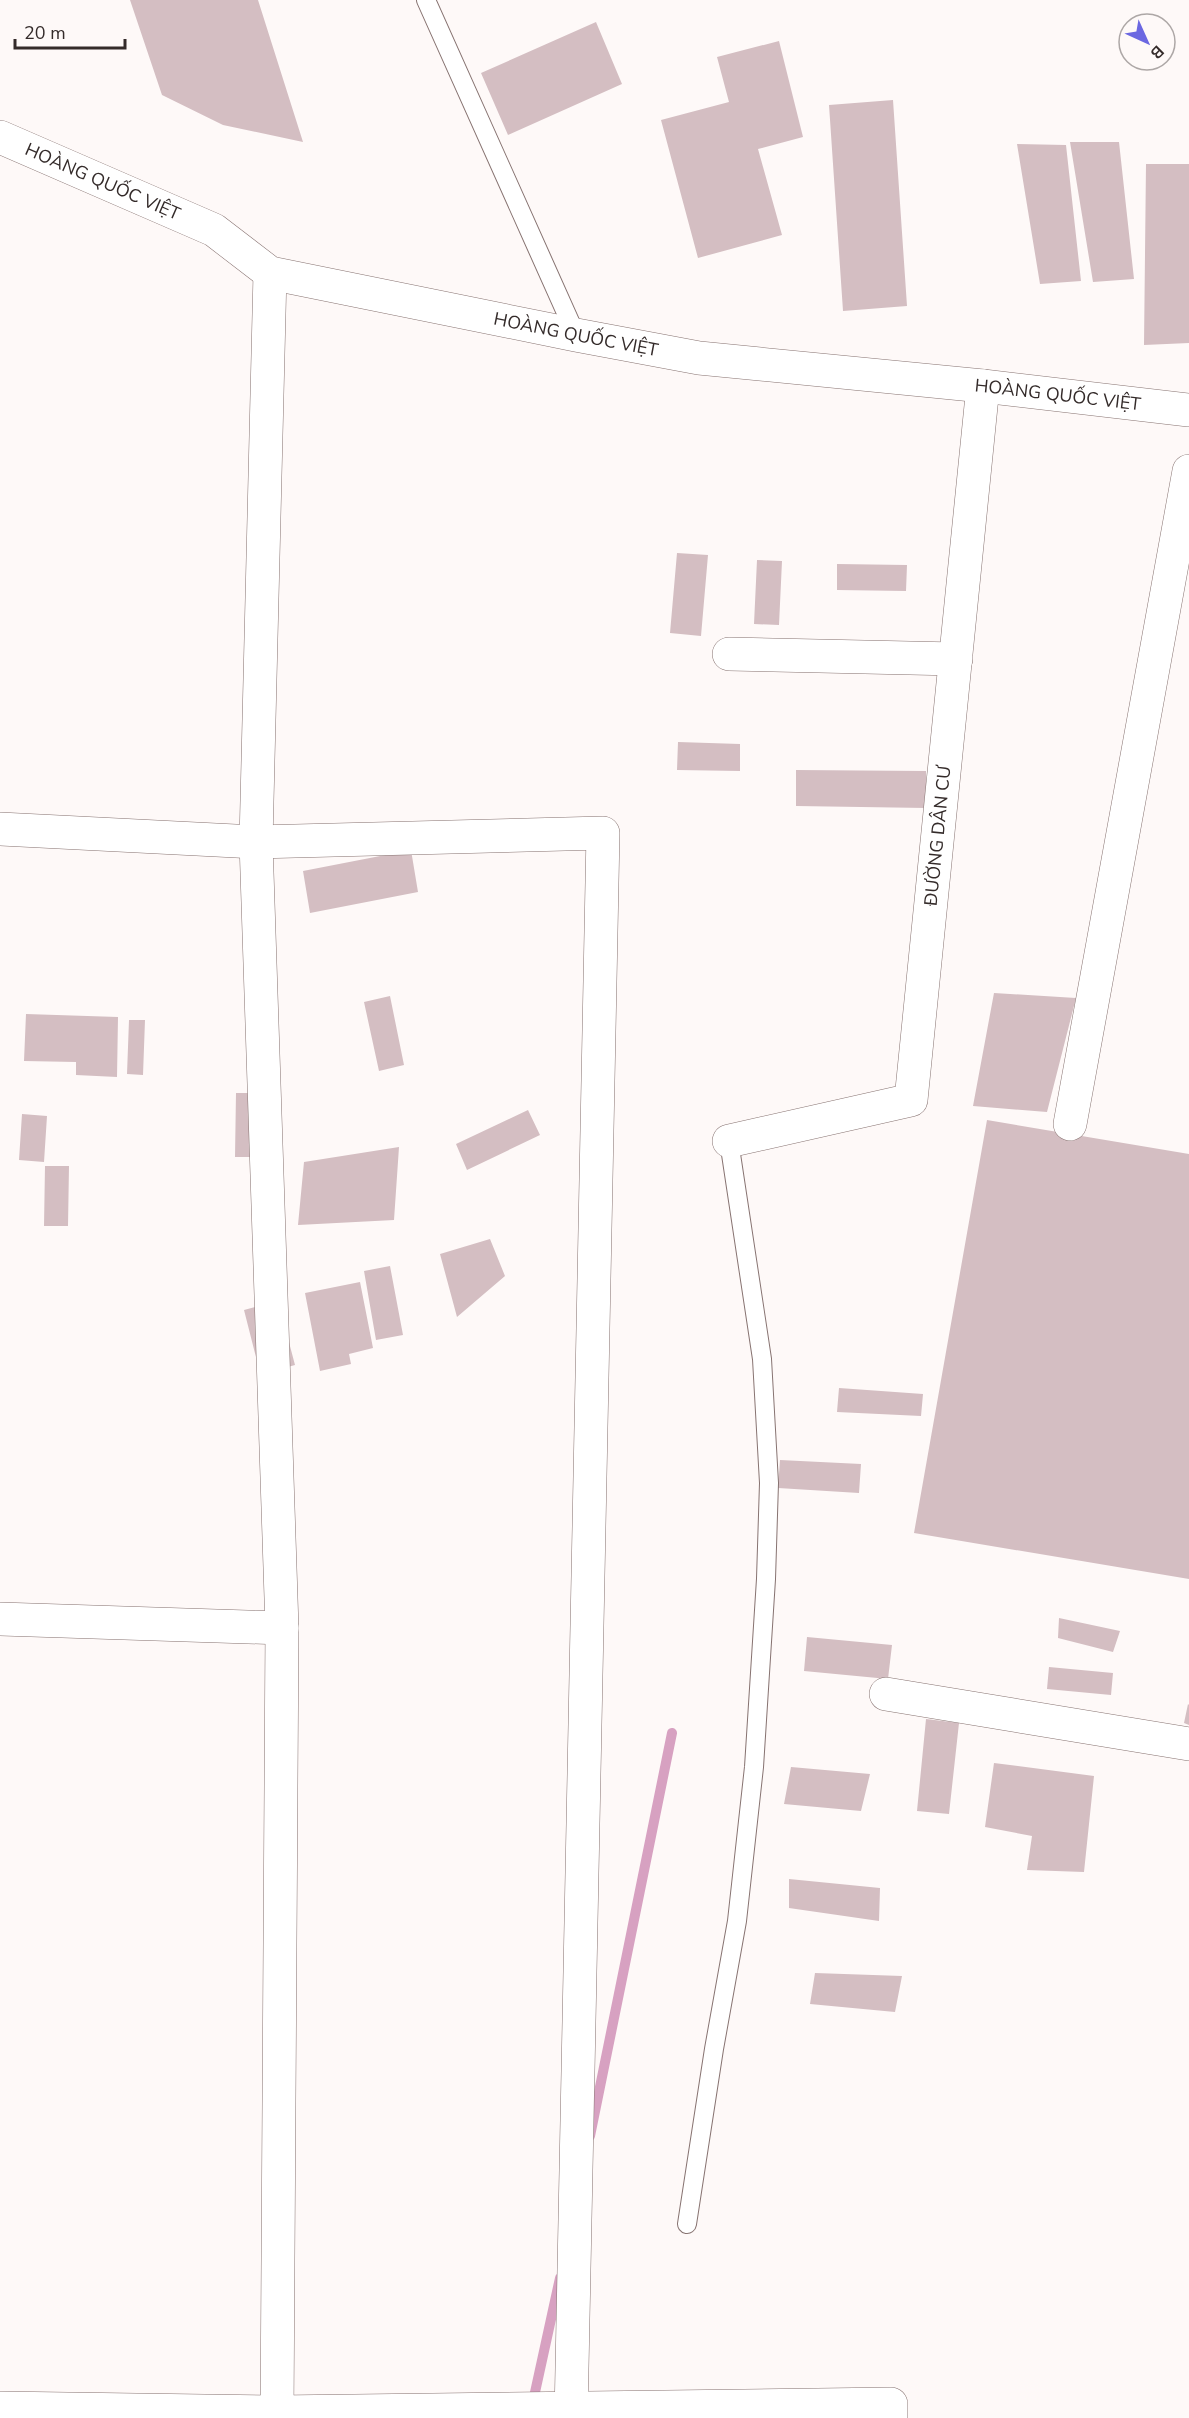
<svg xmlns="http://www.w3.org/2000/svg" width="1189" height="2418" font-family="'Nunito Sans',sans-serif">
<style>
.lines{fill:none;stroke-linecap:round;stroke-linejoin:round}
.stream{stroke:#d7a1c1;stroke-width:10}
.building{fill:#d4bec2}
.service-casing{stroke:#877371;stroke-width:20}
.minor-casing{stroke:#877371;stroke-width:34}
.tertiary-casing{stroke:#877371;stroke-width:34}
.service{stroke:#fff;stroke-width:18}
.minor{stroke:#fff;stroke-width:33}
.tertiary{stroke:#fff;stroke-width:33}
.labels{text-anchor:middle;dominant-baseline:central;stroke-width:5;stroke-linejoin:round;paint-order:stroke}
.street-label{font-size:18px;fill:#342b2a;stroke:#fef9f8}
</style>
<rect width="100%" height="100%" fill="#fef9f8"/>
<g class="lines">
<path class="stream" d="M590,2136L672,1733
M532,2406L560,2278"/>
</g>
<path class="building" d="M130,0H258L303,142L223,125L162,95Z
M596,22L622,84L508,135L481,73Z
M779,41L803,137L758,149L782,235L698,258L661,120L729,102L717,57Z
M893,100L907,306L843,311L829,105Z
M1070,142H1119L1134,279L1093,282Z
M1017,144L1066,145L1081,281L1040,284Z
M1146,164H1189V343L1144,345Z
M677,553L708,555L701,636L670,633Z
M757,560L782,561L779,625L754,624Z
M837,564L907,565L906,591L837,590Z
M678,742L740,744V771L677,770Z
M796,770L926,771V808L796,806Z
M411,850L418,892L310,913L303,871Z
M994,993L1076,998L1047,1112L973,1106Z
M390,996L404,1065L379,1071L364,1002Z
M26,1014L118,1017L117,1077L76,1075V1062L24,1061Z
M129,1020H145L143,1075L127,1074Z
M236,1093H265L264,1157H235Z
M528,1110L540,1135L467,1170L456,1144Z
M22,1114L47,1116L44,1162L19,1160Z
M987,1120L1189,1154V1579L914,1533Z
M399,1147L394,1220L298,1225L304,1162Z
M45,1166H69L68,1226H44Z
M490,1239L505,1276L457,1317L440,1254Z
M390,1266L403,1335L376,1340L364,1271Z
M360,1282L373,1348L349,1354L351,1364L320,1371L305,1293Z
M278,1301L295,1365L277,1370L258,1365L244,1310Z
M839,1388L923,1394L921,1416L837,1412Z
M780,1460L861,1464L859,1493L778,1488Z
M1059,1618L1120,1631L1113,1652L1058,1638Z
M807,1637L892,1645L888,1679L804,1671Z
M1049,1667L1113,1673L1111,1695L1047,1689Z
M1188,1704L1189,1705V1725L1184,1723Z
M926,1719L959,1723L949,1814L917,1811Z
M994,1763L1094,1776L1084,1872L1027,1870L1032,1836L985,1827Z
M791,1767L870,1774L861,1811L784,1804Z
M789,1879L880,1888L879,1921L789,1908Z
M815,1973L902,1976L895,2012L810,2004Z"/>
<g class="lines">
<g class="service-casing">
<path id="service" d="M426,0L576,335
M687,2224L714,2049L737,1921L754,1767L766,1579L769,1483L762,1359L729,1141"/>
</g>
<g class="minor-casing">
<g id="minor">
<path d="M270,273L256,842L282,1628L277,2418"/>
<path d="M729,654L956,659"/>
<path d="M0,829L256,842L603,833L571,2418"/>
<path d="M1070,1124L1189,471"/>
<path id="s1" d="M729,1141L911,1100L983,386"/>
<path d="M0,1619L282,1628"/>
<path d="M886,1694L1189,1744"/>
<path d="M0,2408L277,2412L891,2404V2418"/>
</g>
</g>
<g class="tertiary-casing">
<g id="tertiary">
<path id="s2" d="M0,137L214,230L270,273L576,335L699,358L983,386L1189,410"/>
</g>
</g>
<use href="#service" class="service"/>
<use href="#minor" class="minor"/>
<use href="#tertiary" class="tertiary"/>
</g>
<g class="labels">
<g class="street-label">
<text stroke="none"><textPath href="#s2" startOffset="112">HOÀNG QUỐC VIỆT</textPath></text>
<text stroke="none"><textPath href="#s2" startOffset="616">HOÀNG QUỐC VIỆT</textPath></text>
<text stroke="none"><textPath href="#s2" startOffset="1102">HOÀNG QUỐC VIỆT</textPath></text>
<text stroke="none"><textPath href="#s1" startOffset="452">ĐƯỜNG DÂN CƯ</textPath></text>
</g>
</g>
<g transform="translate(1147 42) rotate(135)"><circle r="28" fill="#fef9f8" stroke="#ada7a6" stroke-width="1.5"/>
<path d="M0-4.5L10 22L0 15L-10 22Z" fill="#6b67e1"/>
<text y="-9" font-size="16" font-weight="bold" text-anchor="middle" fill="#342b2a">B</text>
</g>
<path d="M15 39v9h110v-9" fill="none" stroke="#342b2a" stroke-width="3"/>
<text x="24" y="39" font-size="18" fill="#342b2a" stroke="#fef9f8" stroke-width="4.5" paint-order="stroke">20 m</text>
</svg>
